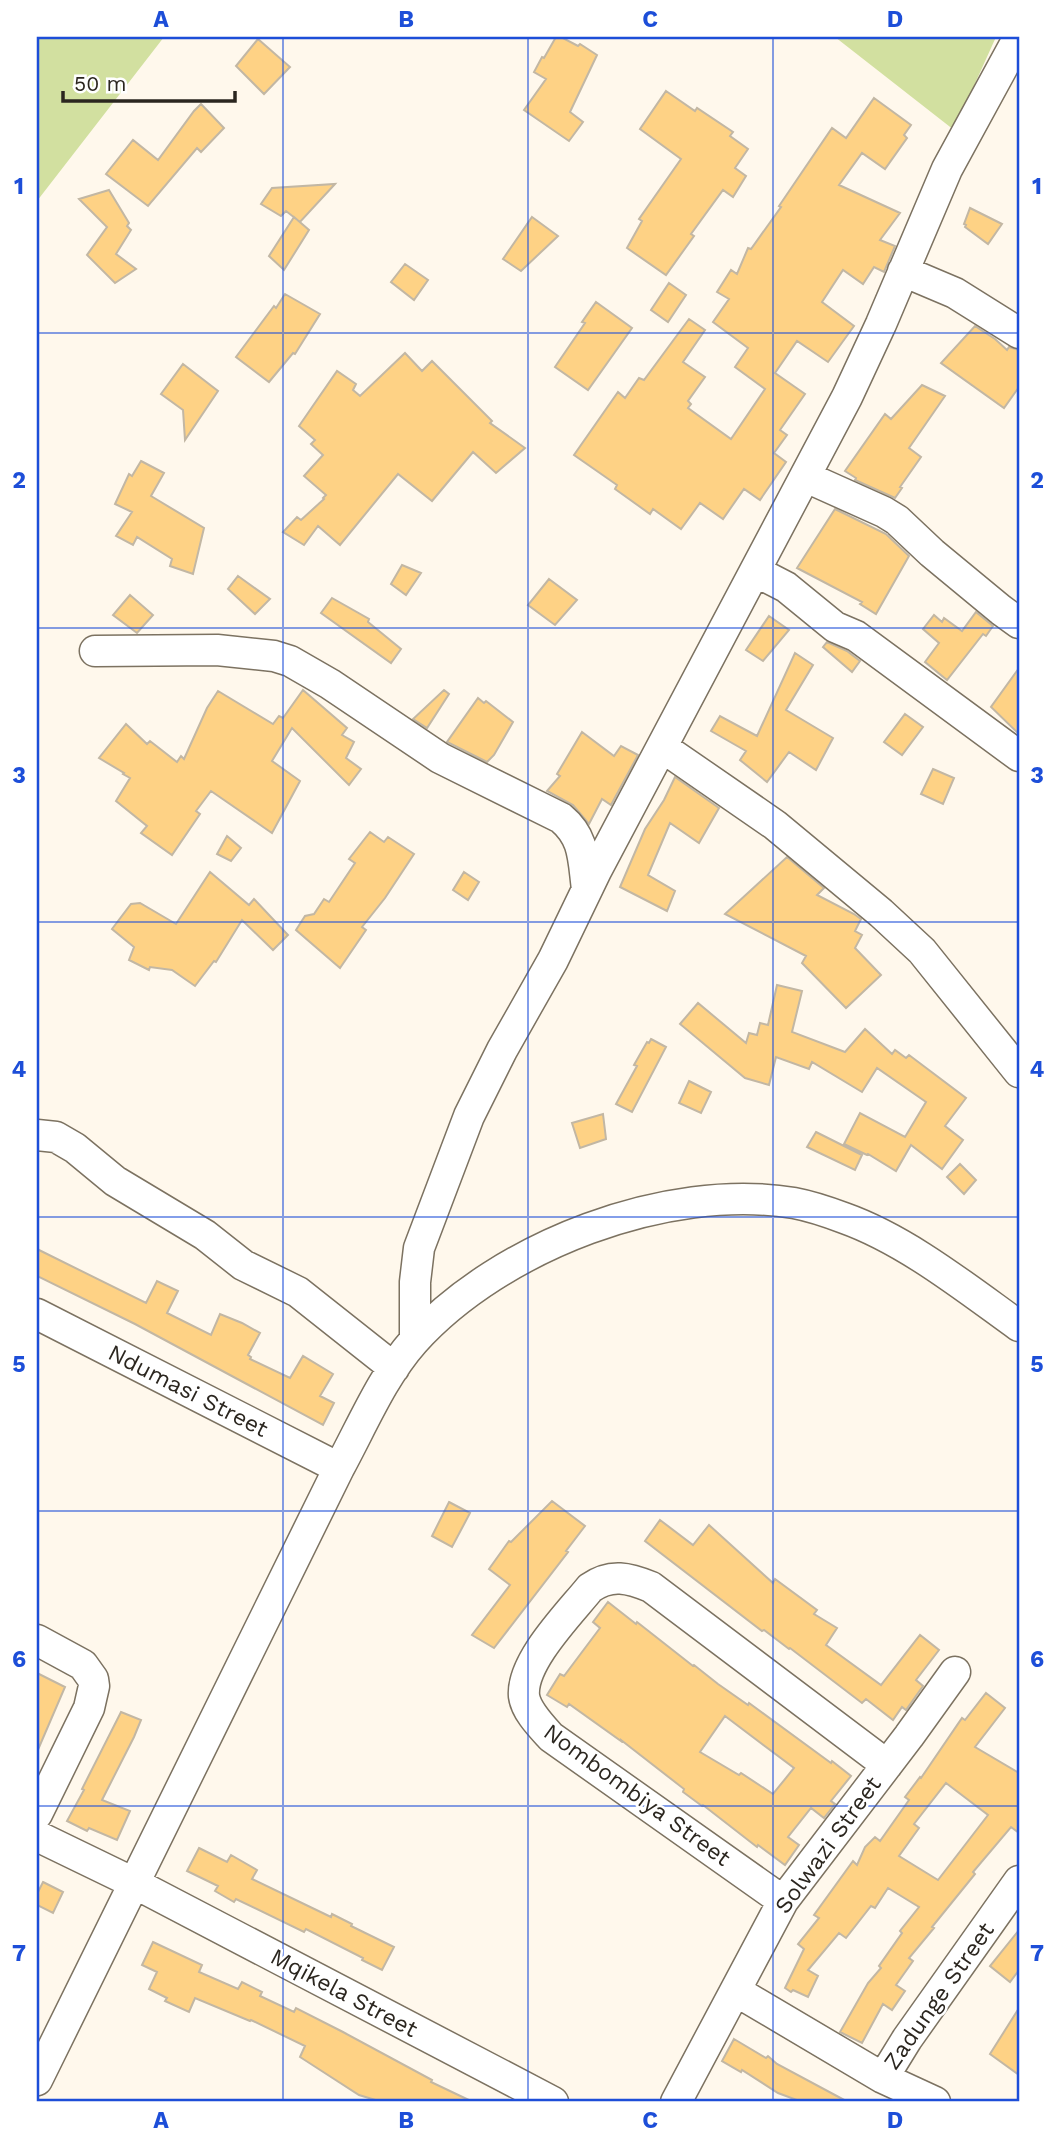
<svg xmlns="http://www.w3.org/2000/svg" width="1056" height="2139" font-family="'Work Sans',sans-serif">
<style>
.green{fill:#d2e0a0}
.building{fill:#fed285;stroke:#c2b7a4;stroke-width:2;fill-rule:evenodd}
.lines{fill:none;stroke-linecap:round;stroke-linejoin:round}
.minor-casing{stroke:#7c7261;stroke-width:33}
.minor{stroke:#fff;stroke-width:30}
.grid{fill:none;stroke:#1d4ed8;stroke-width:2;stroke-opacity:0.55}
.labels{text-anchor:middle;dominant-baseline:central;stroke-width:5;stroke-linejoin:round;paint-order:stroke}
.street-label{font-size:23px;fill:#2b261f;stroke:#fff}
.neatline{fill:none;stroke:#1d4ed8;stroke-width:2.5}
.grid-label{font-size:23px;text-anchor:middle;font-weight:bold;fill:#1d4ed8}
</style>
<rect width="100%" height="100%" fill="#fff8ec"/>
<path class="green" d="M37,37H164L37,201Z
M835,37H996L954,130Z"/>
<path class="building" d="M556,37H561L578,46L580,44L597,55L570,112L583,122L569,141L524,110L546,79L534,72L542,57L544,58Z
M258,39L290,67L264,94L236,66Z
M666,91L695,111L697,108L733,132L730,136L748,149L735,168L746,176L733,197L723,190L691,234L694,236L666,275L627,248L642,221L639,219L681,159L640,129Z
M874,98L911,125L904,135L907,138L885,169L862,153L839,185L900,213L880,240L895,246L884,272L874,267L863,284L843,270L822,302L854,326L828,362L797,341L775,373L805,394L780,430L787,435L774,453L786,462L760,500L744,489L723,519L700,503L681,529L653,509L650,514L615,489L617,485L574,455L618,392L625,398L639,378L644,380L689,319L705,330L683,362L705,377L688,401L691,404L688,408L731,439L765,389L735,367L748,348L713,322L729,299L717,292L731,270L737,274L748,248L751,249L781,207L779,206L832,128L846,138Z
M201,104L224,128L201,152L197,148L148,206L106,174L133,140L158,160L194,111Z
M335,184L300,222L286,211L281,216L261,204L272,188Z
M109,190L129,223L127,226L131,230L116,254L136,269L115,283L87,255L107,227L79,199Z
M970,208L1002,224L988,244L965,227L966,225L964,224Z
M294,217L309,230L284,270L269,256Z
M532,217L558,236L521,271L503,259Z
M405,264L428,280L414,300L391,282Z
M669,283L686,295L668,322L651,310Z
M285,294L320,314L295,354L293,353L269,382L236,357L274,306L276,308Z
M596,302L632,328L588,390L555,367L585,323L582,322Z
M975,326L995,339L1007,350L1009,347L1019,350V387L1004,408L941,363Z
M405,353L422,371L432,361L492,421L490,423L525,448L496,473L473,452L432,501L398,474L340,545L318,526L304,545L283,532L297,517L301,520L324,499L323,498L326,495L304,476L323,455L311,444L315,440L299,426L337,371L356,384L353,390L360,396Z
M183,364L218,391L185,440L183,410L161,394Z
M922,385L945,396L909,448L921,457L900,487L902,488L895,498L855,480L856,478L845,471L885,414L891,419Z
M141,461L164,473L151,496L204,528L193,574L170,566L172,559L137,537L133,545L116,536L132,512L115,504L129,474L132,476Z
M835,509L886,534L909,556L876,614L860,604L862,602L797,568Z
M402,565L421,573L406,595L391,584Z
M238,576L270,599L255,614L228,589Z
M549,579L577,600L555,625L528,605Z
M130,595L153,615L137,633L113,615Z
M332,598L369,619L368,622L401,649L391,663L321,613Z
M976,612L993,626L986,636L983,634L947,680L925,662L939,643L923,629L934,615L942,622L944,618L962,631Z
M769,616L789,630L763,661L746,650Z
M827,642L847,651L860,661L852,672L823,647Z
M795,653L813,665L786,710L833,738L816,770L789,752L767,782L740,760L746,751L711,731L720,716L757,736Z
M1019,668V734L991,707Z
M303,690L347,728L342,735L354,742L346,758L361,769L349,785L292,728L272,761L300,781L272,833L211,791L196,811L200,814L172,855L141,833L147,826L116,801L130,778L123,774L124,773L99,758L126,724L147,744L150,741L177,762L181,756L184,759L207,708L218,691L273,724L279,716L283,718Z
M444,690L449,694L427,728L413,719Z
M478,698L484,703L486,701L513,722L494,755L487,762L447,742Z
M905,714L923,727L902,755L884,742Z
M582,732L614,756L621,746L638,755L611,805L602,799L589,824L573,805L547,791L560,776L557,774Z
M933,769L954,778L943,804L921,794Z
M675,777L719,808L699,843L670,823L648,875L675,891L667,911L620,887L645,829L664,800Z
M370,832L384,842L388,837L414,854L385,898L362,927L366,930L340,968L296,930L305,916L314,914L324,899L329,902L355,863L349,859Z
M227,836L241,848L231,861L217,854Z
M787,857L824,888L817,895L854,914L861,919L855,931L862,935L855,948L881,975L846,1008L802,963L806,956L725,914Z
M210,872L249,905L254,899L288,935L273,950L242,920L216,962L214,961L195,986L172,970L150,967L149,970L129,960L134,947L112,929L131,904L140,903L176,924Z
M464,872L479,882L468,900L453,890Z
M777,985L802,991L792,1032L845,1052L865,1029L892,1054L895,1050L906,1058L909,1055L966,1098L945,1126L963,1140L942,1169L911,1145L896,1171L868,1154L867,1155L844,1144L860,1113L905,1137L926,1102L877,1068L862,1092L812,1062L809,1069L776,1057L769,1085L745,1078L680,1024L698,1003L746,1043L749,1033L757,1035L760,1023L768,1025Z
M651,1039L666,1047L632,1112L616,1104L637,1066L634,1065L647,1042L649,1043Z
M689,1081L711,1092L701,1113L679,1103Z
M603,1114L606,1139L580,1148L572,1123Z
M816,1132L862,1155L855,1170L807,1147Z
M960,1164L976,1180L964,1194L947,1177Z
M37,1249L146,1303L157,1281L178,1291L167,1313L211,1335L220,1314L242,1323L260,1333L248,1355L251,1357L250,1359L290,1378L303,1356L333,1374L320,1396L334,1403L323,1425L135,1324L37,1276Z
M552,1501L585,1526L566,1551L568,1552L494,1648L472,1635L510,1585L489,1569L509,1541L511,1542Z
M449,1502L470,1513L452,1547L432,1536Z
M660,1520L693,1545L709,1525L773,1583L775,1579L817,1610L814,1614L837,1628L826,1645L881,1685L920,1635L939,1650L916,1680L923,1686L906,1710L902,1707L893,1720L866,1699L862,1703L790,1648L789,1649L764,1630L762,1631L645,1541Z
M608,1602L636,1624L637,1622L693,1666L694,1665L718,1684L748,1705L749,1703L831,1763L832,1761L851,1776L831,1801L835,1804L824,1818L811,1808L788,1837L799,1845L785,1865L758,1845L757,1847L703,1805L702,1806L683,1792L684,1789L621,1740V1741L569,1704L567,1707L547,1695L560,1674L564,1676L600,1628L593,1622ZM725,1716L794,1768L773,1794L741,1773L739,1775L700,1752Z
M37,1673L65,1687L37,1752Z
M986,1693L1005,1708L975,1747L1019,1773V1833L1011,1827L973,1872L975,1874L932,1927L934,1928L909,1958L913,1961L896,1985L905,1991L892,2010L883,2004L862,2043L840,2032L868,1983L881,1968L879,1966L902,1933L900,1931L919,1907L888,1888L875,1908L871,1906L846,1938L839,1933L808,1970L818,1976L808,1997L793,1990L791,1992L785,1988L804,1949L798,1944L819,1918L814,1915L853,1861L857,1865L865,1847L875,1837L880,1841L909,1800L905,1797L920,1777L921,1778L962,1718L965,1720ZM946,1783L988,1815L938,1880L899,1856L919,1828L914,1824Z
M121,1712L141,1720L134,1737L102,1800L130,1811L117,1840L89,1828L87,1831L67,1821L84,1790L82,1789Z
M199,1848L227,1862L231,1855L257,1870L252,1879L331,1917L332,1914L352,1924L351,1926L394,1947L382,1970L362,1960L363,1958L306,1929L304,1932L236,1899L234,1902L215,1891L218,1886L187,1871Z
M43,1882L63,1892L53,1913L37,1905V1894Z
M1019,1930V1970L1010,1982L990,1966Z
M153,1942L202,1965L199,1972L238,1989L242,1982L262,1992L260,1996L294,2012L296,2008L343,2032L432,2080L431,2082L473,2102H382L359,2095L300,2057L305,2046L251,2020L250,2021L195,1998L189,2012L165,2001L167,1998L149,1989L157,1972L142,1965Z
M1019,2008V2075L990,2054Z
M734,2039L766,2058L768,2056L777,2064L848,2102H802L778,2093L742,2070L741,2072L722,2061Z"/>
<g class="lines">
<g class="minor-casing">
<path id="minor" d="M903,271L955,293L1019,333
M806,477L884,512L897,520L932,553L1001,610L1019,623
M755,571L786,587L835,627L856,636L1019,756
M95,651L217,650L274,656L290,661L330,684L440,758L561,818C585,838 583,860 587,889
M662,747L775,825L881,913L922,951L1019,1072
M37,1135L56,1137L75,1148L115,1181L205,1235L243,1265L298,1292L394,1368
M37,1314L339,1468
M415,1340V1282L419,1248L469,1116L502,1050L553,960L596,871L847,397L881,324L947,169L1019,37
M37,1640L83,1665L93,1679L94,1686L89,1708L37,1814
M37,1836L134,1883L553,2102
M783,1901L551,1737C541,1726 526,1711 524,1696C521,1662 569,1614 590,1588C611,1573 629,1578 651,1587L887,1765
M736,1991L883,2078L935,2102
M883,2078L907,2039L1019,1881
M37,2080L339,1468C362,1426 382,1377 414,1341C500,1246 667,1182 794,1203C810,1206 828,1212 844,1218C906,1240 966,1288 1019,1326
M676,2102L783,1901L909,1736L955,1672"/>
</g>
<use href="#minor" class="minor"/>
</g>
<path class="grid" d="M283,37V2102M528,37V2102M773,37V2102M37,333H1019M37,628H1019M37,922H1019M37,1217H1019M37,1511H1019M37,1806H1019"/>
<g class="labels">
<g class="street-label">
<text transform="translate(188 1391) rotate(27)">Ndumasi Street</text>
<text transform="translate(637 1795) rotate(36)">Nombombiya Street</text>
<text transform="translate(828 1845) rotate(-54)">Solwazi Street</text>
<text transform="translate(344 1993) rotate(28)">Mqikela Street</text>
<text transform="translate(939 1996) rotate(-55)">Zadunge Street</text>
</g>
</g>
<rect width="1056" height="2139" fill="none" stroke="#ffffff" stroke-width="77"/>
<path d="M63 91v10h172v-10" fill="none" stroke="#2b261f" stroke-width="3.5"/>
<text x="74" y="91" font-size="21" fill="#2b261f" stroke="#ffffff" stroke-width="5" paint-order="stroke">50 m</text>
<rect x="38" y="38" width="980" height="2062" class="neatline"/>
<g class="grid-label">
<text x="161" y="27">A</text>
<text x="406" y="27">B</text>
<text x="650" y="27">C</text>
<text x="895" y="27">D</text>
<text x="19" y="194">1</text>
<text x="1037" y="194">1</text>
<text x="19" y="488">2</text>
<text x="1037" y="488">2</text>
<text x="19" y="783">3</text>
<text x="1037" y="783">3</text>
<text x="19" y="1077">4</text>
<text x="1037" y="1077">4</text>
<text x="19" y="1372">5</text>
<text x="1037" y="1372">5</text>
<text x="19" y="1667">6</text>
<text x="1037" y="1667">6</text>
<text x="19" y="1961">7</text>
<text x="1037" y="1961">7</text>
<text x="161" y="2128">A</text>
<text x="406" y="2128">B</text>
<text x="650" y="2128">C</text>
<text x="895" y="2128">D</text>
</g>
</svg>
